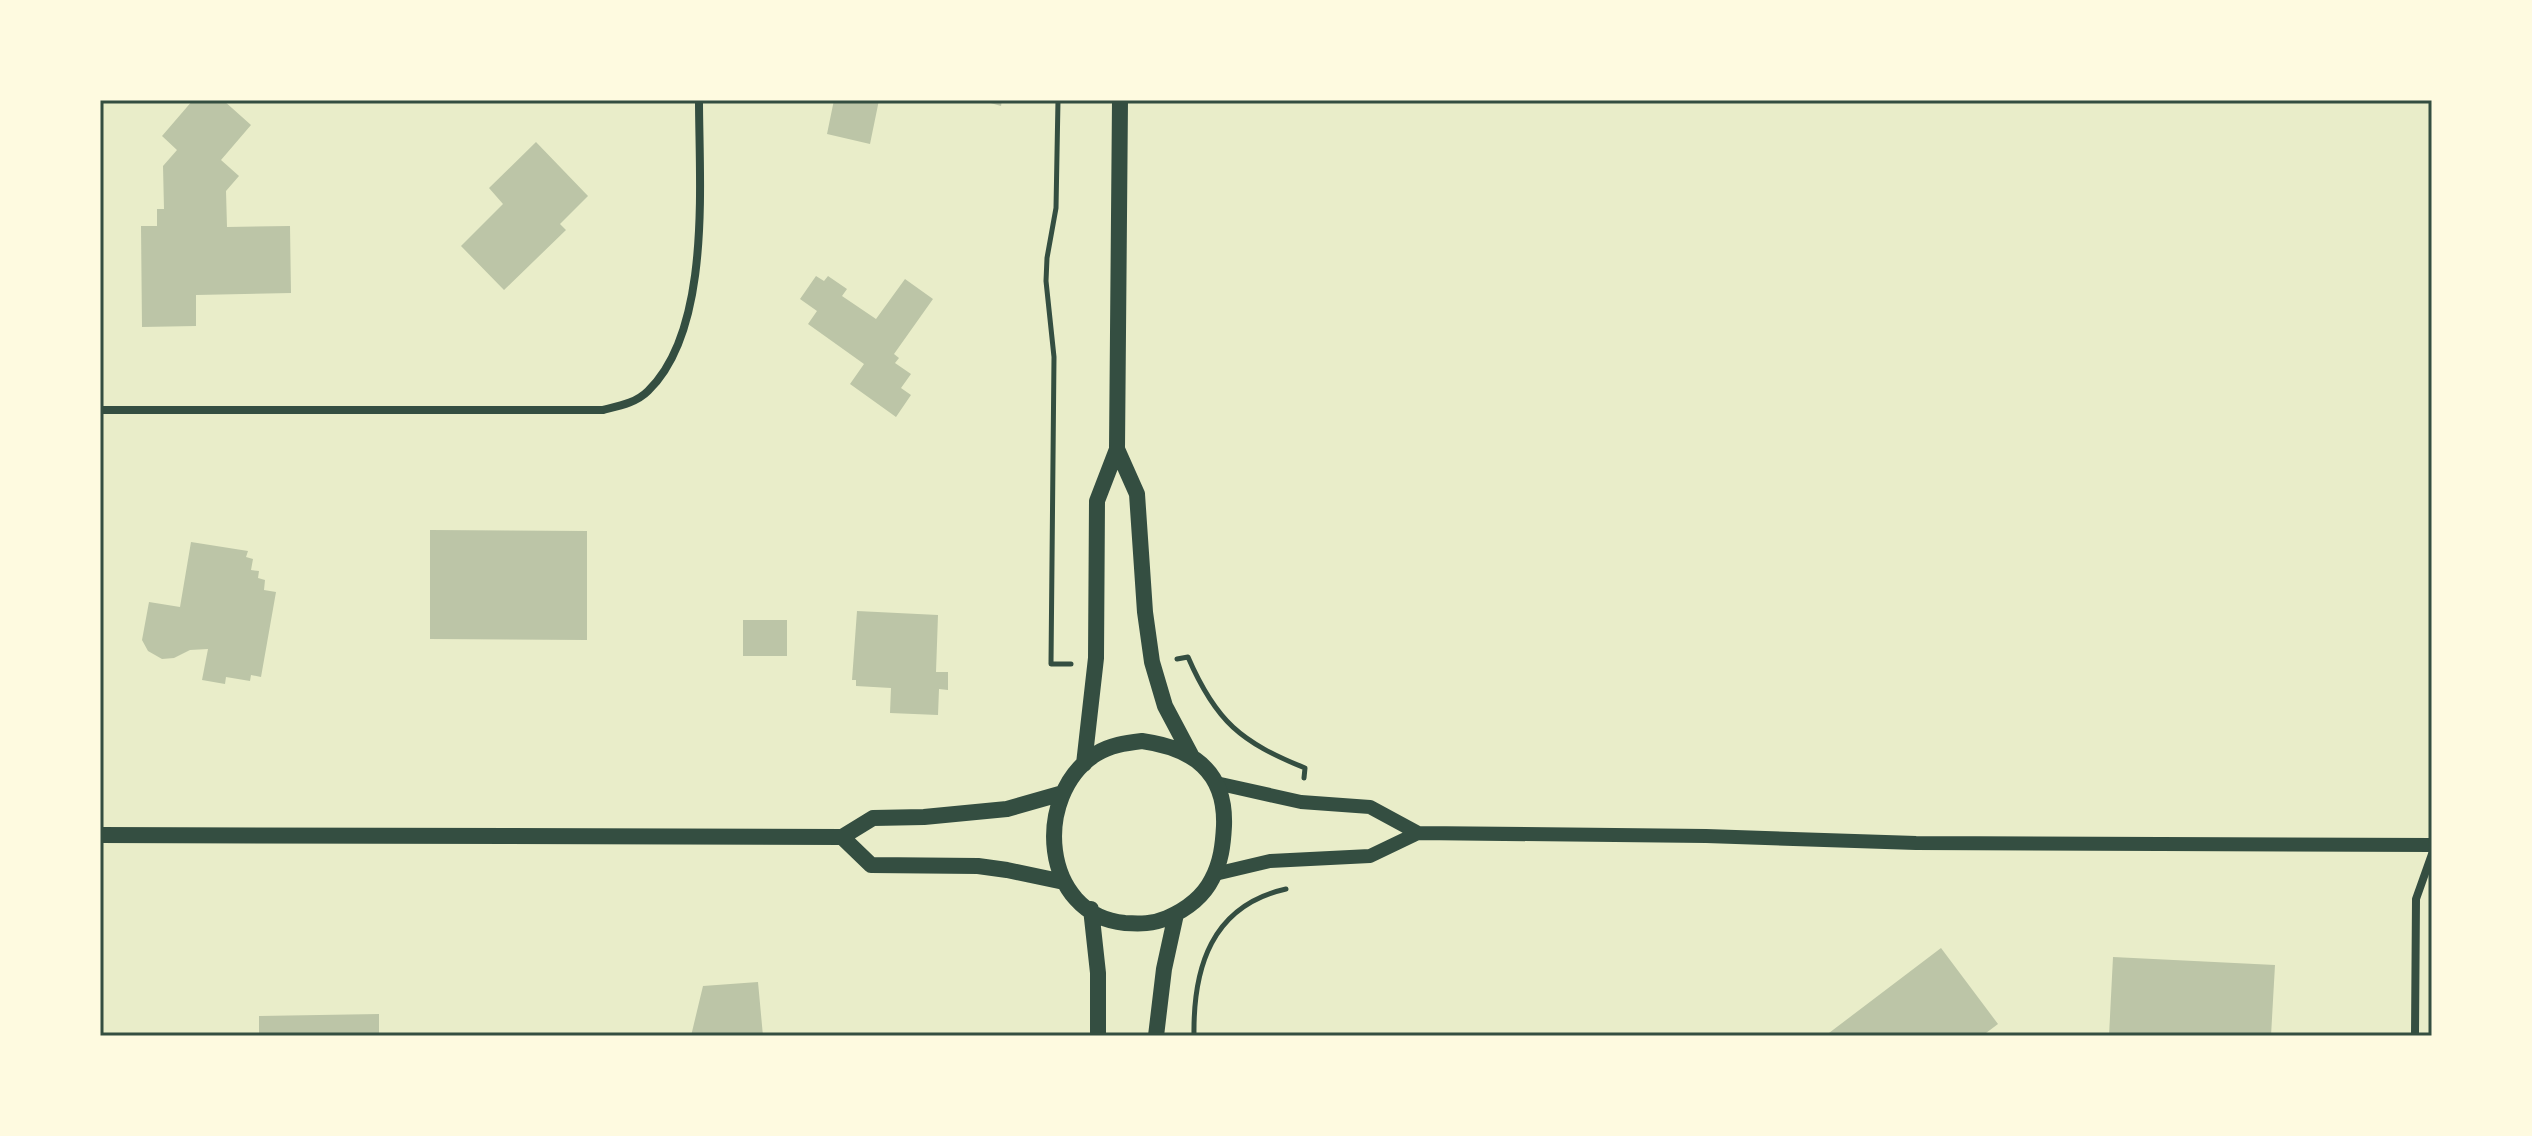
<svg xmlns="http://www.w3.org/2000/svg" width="2532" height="1136" font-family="Figtree,sans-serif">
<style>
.building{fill:#bcc5a7}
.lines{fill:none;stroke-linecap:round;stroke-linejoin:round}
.path{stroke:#344e41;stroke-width:5}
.minor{stroke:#344e41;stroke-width:8}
.tertiary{stroke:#344e41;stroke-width:14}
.secondary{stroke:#344e41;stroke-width:16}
.neatline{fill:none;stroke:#344e41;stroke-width:3}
</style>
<rect width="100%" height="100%" fill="#e9edc9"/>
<path class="building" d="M193,100H223L251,125L221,160L239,176L226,191L227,227L290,226L291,293L196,295V326L142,327L141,226H157V209H164L163,166L177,150L162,136Z
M834,100H879L870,144L827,134Z
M980,100H1002L1001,106Z
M536,142L588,196L560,224L566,230L504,290L461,246L503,204L489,188Z
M816,276L824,281L828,276L847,289L842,296L876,319L905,279L933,299L894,354L899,358L895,363L911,374L901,388L911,395L896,417L850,384L864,364L808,324L817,311L800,299Z
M430,530L587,531V640L430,639Z
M191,542L248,551L246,557L253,559L251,570L259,571L258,578L265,580L264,590L276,592L261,677L251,675L250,681L226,677L225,684L202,680L208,649L190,650L174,658L162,659L148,651L142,640L149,602L180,607Z
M857,611L938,615L936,672H948V690L939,689L938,715L890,713L891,688L856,686V680H852Z
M743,620H787V656H743Z
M1941,948L1998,1024L1982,1036H1825Z
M2113,957L2275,965L2271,1036H2109Z
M758,982L763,1036H691L703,986Z
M379,1014V1036H259V1016Z"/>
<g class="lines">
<path class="path" d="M1058,100L1056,208L1047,258L1046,281L1054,357L1051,664H1071
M1177,659L1188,657C1216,722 1241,742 1305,768L1304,778
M1194,1036C1193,968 1211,906 1286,889"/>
<path class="minor" d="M100,410H603C619,406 636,403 648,391C712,329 699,182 699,100
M2415,1036L2416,899L2432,854"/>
<path class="tertiary" d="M1216,783L1301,802L1370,807L1418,833
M1215,874L1270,861L1370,856L1418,833L1706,836L1916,843L2432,845"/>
<path class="secondary" d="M1117,449L1137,494L1145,612L1152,662L1165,706L1191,755
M1142,741C1193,748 1226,772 1224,826C1223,845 1221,862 1212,879C1203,897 1185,910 1167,918C1153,924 1140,924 1125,923C1041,915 1032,795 1096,754C1110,745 1126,743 1142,741Z
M1084,764L1096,658L1097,501L1117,449L1120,100
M100,835L842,837L873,818L924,817L1007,809L1063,793
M842,837L871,865L978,866L1007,870L1064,882
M1091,909L1098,973V1036
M1156,1036L1164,969L1176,914"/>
</g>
<rect width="2532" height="1136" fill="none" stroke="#fefae0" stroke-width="204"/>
<rect x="102" y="102" width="2328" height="932" class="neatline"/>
</svg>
